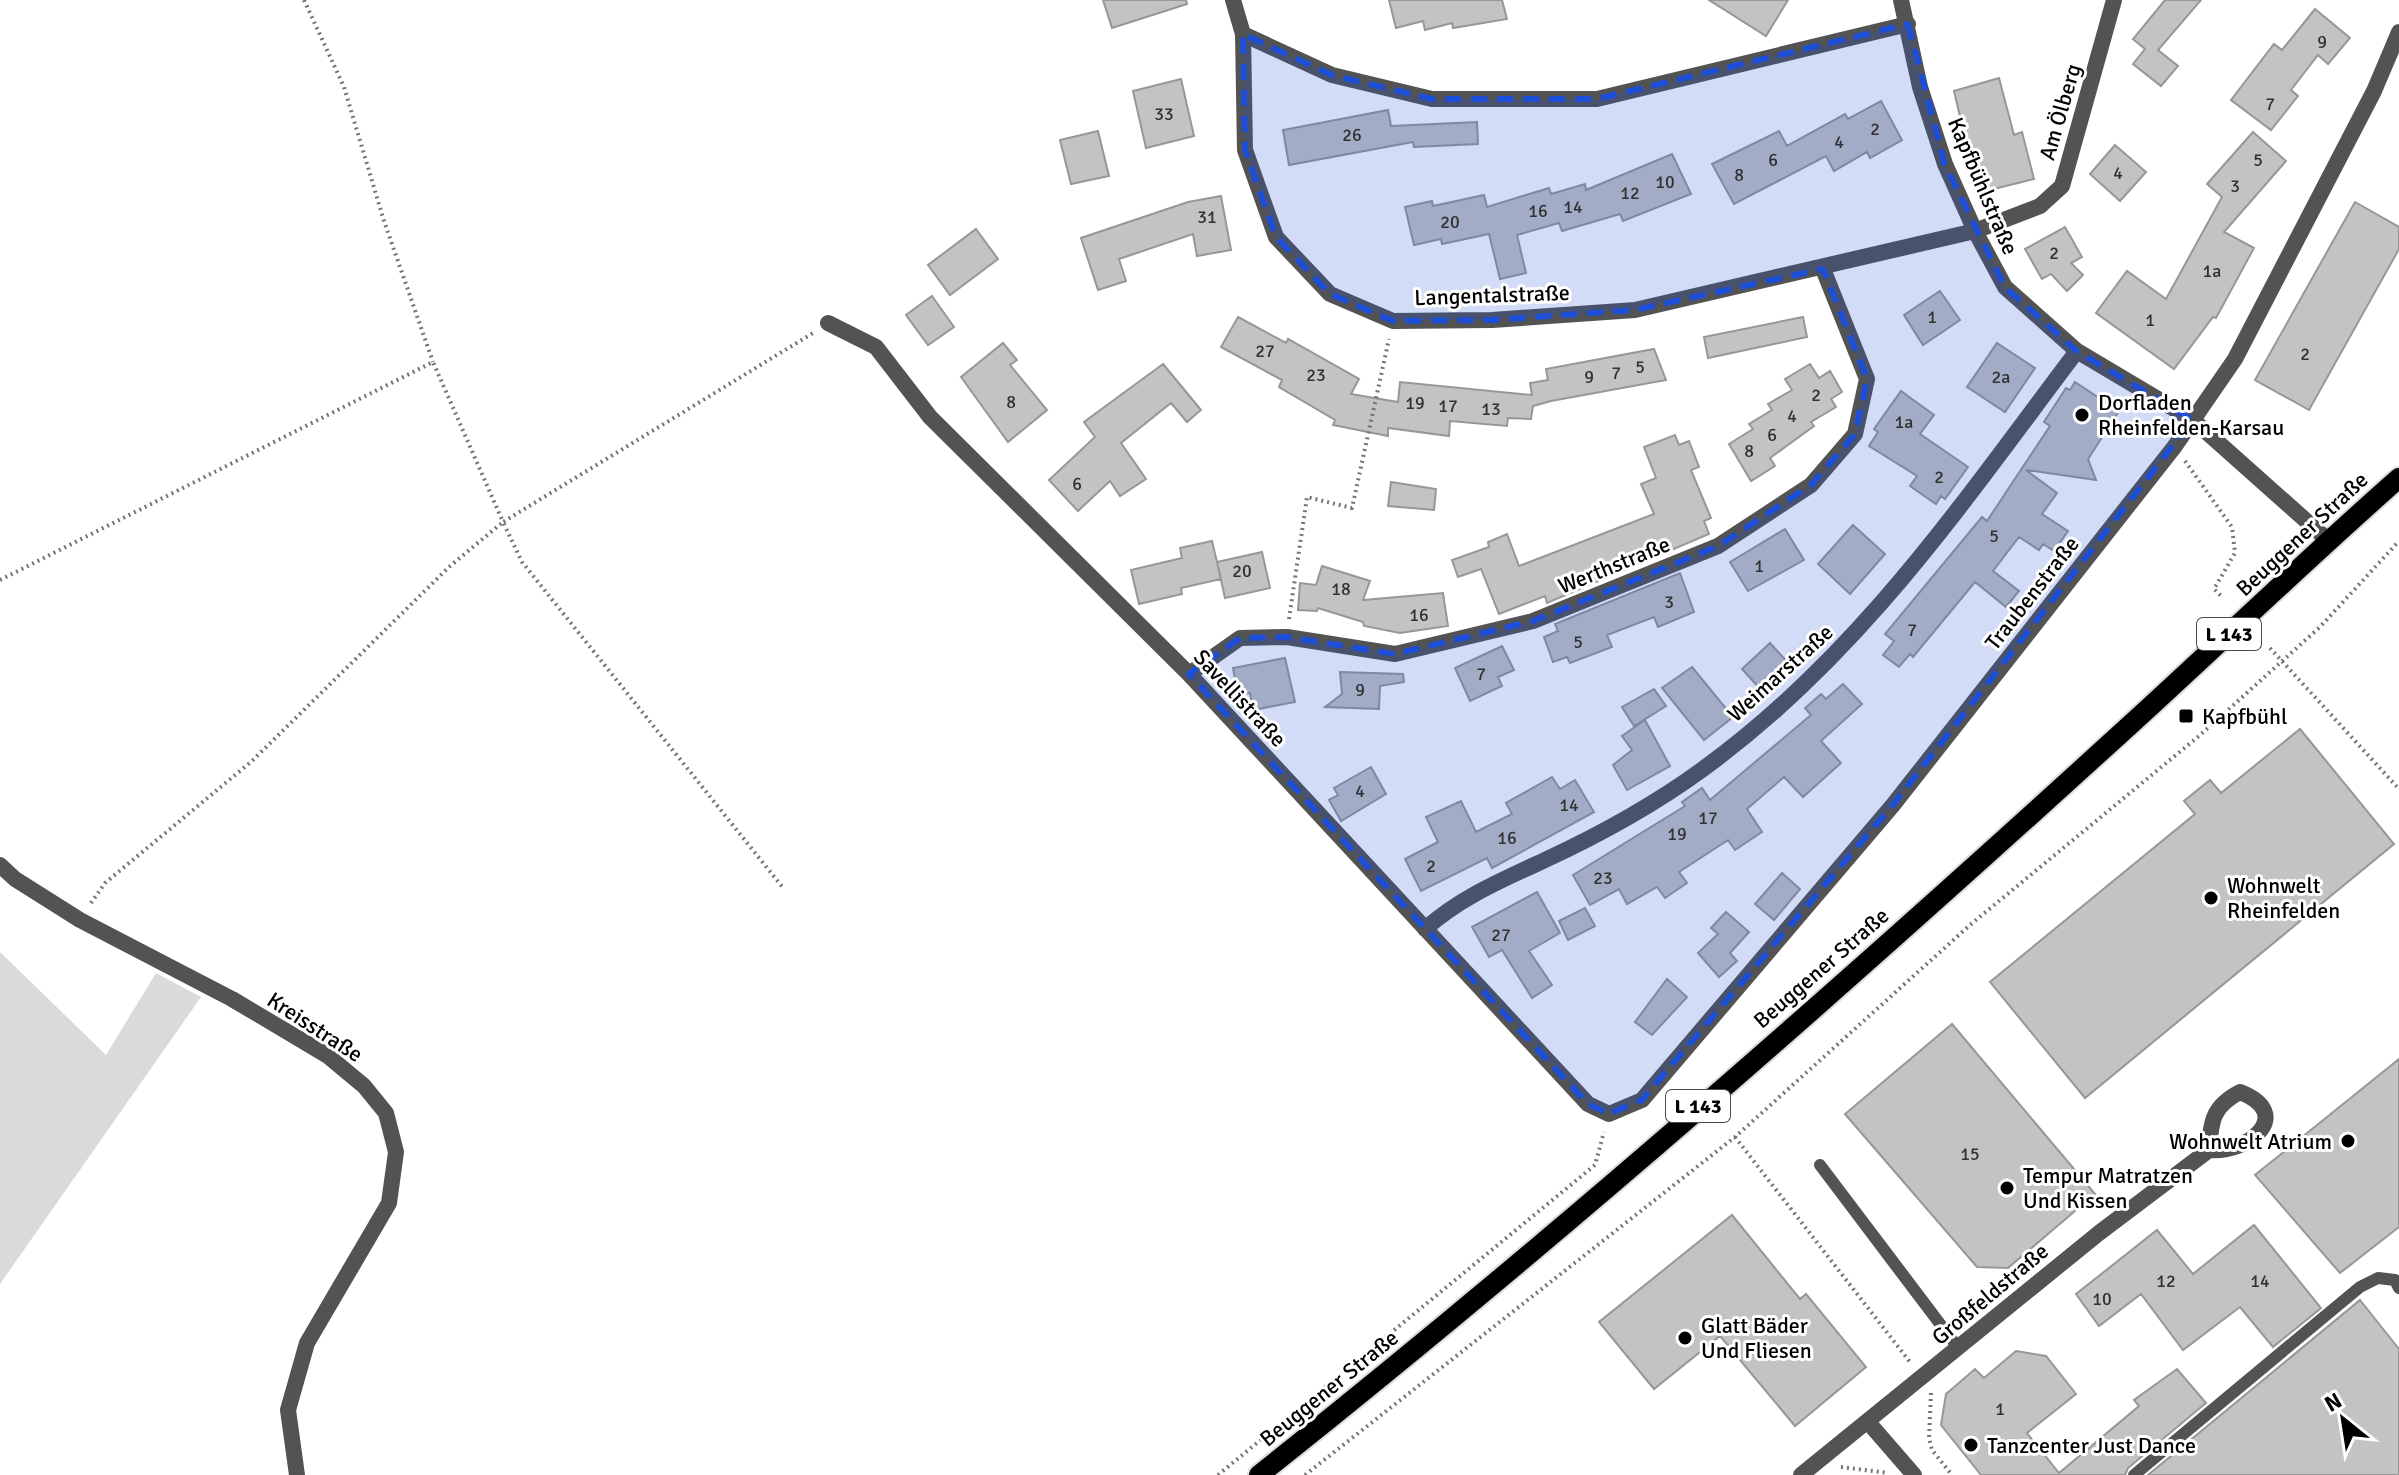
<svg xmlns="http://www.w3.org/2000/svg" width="2399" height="1475" font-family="Signika,sans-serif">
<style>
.green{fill:#dadada}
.building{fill:#c3c3c3;stroke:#979797;stroke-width:2}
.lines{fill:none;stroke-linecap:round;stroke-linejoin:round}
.primary-casing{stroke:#dbdbdb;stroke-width:24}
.path{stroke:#757575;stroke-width:4;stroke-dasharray:2 4;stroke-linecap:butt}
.service{stroke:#535353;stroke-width:12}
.minor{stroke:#535353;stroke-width:16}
.tertiary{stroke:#535353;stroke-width:16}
.primary{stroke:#000;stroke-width:20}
.marked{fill:#1d4ed8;fill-opacity:0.2;stroke:#1d4ed8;stroke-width:6;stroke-dasharray:16 10;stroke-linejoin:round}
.poi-dot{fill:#000;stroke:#fff;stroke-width:3}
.labels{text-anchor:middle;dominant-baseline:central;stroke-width:6;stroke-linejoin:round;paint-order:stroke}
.number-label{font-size:18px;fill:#313131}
.shield{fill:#fff;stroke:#4c4c4c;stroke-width:2}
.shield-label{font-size:20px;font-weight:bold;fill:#000}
.street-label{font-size:22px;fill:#000;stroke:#fff}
.poi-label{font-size:22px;fill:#000;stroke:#fff;text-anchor:start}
</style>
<rect width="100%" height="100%" fill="#fff"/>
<path class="green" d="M0,952L106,1055L156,973L201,997L0,1284Z"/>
<path class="building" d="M1103,0H1186L1187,4L1112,28Z
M1389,0H1502L1507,19L1453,28L1452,23L1425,30L1423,21L1396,28Z
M1709,0H1788L1766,36Z
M2165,0H2201L2158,50L2178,66L2161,86L2133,64L2145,49L2133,39Z
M2315,9L2350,38L2328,64L2318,55L2291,90L2298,96L2271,130L2231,100L2274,44L2282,50Z
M1999,78L2014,135L2022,132L2034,179L1978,193L1954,91Z
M1181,79L1194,136L1146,148L1133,91Z
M1881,101L1902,140L1870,158L1867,152L1834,171L1826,156L1734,204L1712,164L1779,131L1787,146L1845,114L1848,119Z
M1388,110L1391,126L1477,122L1478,144L1414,147L1413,142L1289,165L1283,130Z
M1098,131L1109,176L1071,184L1060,140Z
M2253,132L2286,161L2224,232L2254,248L2216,318L2213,317L2174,369L2096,313L2127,271L2166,299L2222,197L2207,184Z
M2115,145L2146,172L2120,201L2090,174Z
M1672,154L1691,194L1623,221L1620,214L1562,231L1559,223L1517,235L1526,273L1500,279L1489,234L1442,244L1441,239L1414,245L1405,207L1432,201L1433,206L1484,195L1487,207L1549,188L1551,194L1585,184L1586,190Z
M1221,196L1231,250L1197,256L1193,234L1119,259L1126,281L1098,290L1081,238L1188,202Z
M2355,202L2399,227V249L2309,410L2255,380Z
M2065,227L2082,257L2071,263L2083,275L2067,291L2051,274L2042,279L2025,249Z
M976,229L998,259L950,295L928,265Z
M1940,291L1960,320L1923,345L1904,315Z
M932,296L954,327L928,345L906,315Z
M1238,317L1286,343L1288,339L1359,379L1351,394L1398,402L1400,382L1532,395L1530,383L1548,380L1546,369L1654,349L1666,380L1551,401L1533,406L1531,419L1508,418L1507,426L1450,421L1449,436L1388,428V436L1333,425L1335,420L1279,387L1282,380L1221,347Z
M1803,317L1807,337L1708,358L1704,337Z
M1003,343L1017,360L1010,365L1047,410L1008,442L961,377Z
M1997,343L2035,368L2005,412L1967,387Z
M1163,364L1201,410L1187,422L1171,403L1121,443L1146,479L1120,496L1110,481L1078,511L1049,480L1095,437L1084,422Z
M1810,364L1819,378L1830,371L1842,392L1831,399L1836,407L1811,422L1814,426L1770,458L1775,466L1751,481L1729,444L1753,429L1749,424L1772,410L1768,404L1792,390L1785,379Z
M2075,382L2119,411L2088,459L2096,480L2026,470L2057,493L2042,514L2068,531L2054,551L2043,544L2039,550L2019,537L1993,571L2019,591L2006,607L1975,582L1913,657L1910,654L1899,667L1883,655L1894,641L1885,634L1982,517L1987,521L2050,426L2044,422L2066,388L2070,390Z
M1901,391L1934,415L1920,434L1968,467L1945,499L1941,496L1936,504L1910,486L1917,476L1869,446L1878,432L1874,429Z
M1675,435L1679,445L1689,441L1699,467L1691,470L1711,518L1704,521L1709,534L1547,603L1545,596L1499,614L1481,569L1458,577L1452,560L1489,547L1488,542L1507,534L1519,566L1654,514L1641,484L1656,478L1644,447Z
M1391,482L1436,489L1434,510L1388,506Z
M1853,525L1885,554L1850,594L1818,564Z
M1785,529L1804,560L1748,591L1730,562Z
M1212,541L1221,579L1181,588L1182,594L1139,604L1131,570L1182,558L1180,548Z
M1262,552L1270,588L1225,598L1217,562Z
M1322,566L1370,581L1363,600L1443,593L1448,626L1400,633L1364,626L1363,622L1318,608L1317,611L1298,610L1300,583L1316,585Z
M1680,573L1694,612L1658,627L1654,617L1607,635L1612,647L1570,663L1567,657L1553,662L1544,637L1558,631L1555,624Z
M1770,643L1791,666L1763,692L1742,669Z
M1502,646L1514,670L1498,677L1502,686L1470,701L1455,668Z
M1285,658L1295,702L1253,710L1250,693L1238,695L1233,668Z
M1692,667L1733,717L1704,740L1662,688Z
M1340,672L1403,674L1404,682L1380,686L1379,709L1325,707L1342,694Z
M1843,684L1862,704L1821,741L1841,763L1803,797L1784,777L1747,809L1762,832L1735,850L1728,840L1679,872L1687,883L1665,898L1657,887L1627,904L1619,889L1590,905L1573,875L1685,806L1682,802L1702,788L1710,800L1811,715L1805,708L1821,694L1826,699Z
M1654,689L1666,706L1634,726L1622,707Z
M1645,720L1670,766L1627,790L1613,765L1632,750L1622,736Z
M2300,729L2394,844L2085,1098L1990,982L2195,814L2184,801L2210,780L2221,793Z
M1371,767L1386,794L1341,821L1329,800L1338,795L1334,788Z
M1552,777L1560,789L1575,780L1594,812L1492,868L1487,858L1421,891L1405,859L1438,842L1426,817L1461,801L1476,832L1512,814L1506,803Z
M1782,873L1800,889L1774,920L1755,904Z
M1537,892L1560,933L1529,951L1552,985L1532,998L1502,950L1489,957L1472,927Z
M1585,908L1595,926L1568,940L1559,921Z
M1726,912L1749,932L1730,953L1737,961L1719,977L1698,953L1718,934L1711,928Z
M1667,979L1687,997L1652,1035L1635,1022Z
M1952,1024L2095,1194L2008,1268L1977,1267L1845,1114Z
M2399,1059V1227L2340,1273L2255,1175Z
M1732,1215L1800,1299L1806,1294L1866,1367L1795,1426L1720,1336L1654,1389L1599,1322Z
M2254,1225L2321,1308L2273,1347L2240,1307L2183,1350L2141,1294L2099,1326L2076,1294L2157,1230L2193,1274Z
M2360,1300L2399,1349V1475H2148Z
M2016,1351L2046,1356L2076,1394L2027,1433L2059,1473L2139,1406L2134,1400L2177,1369L2206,1403L2128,1468L2125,1475H1981L1941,1425L1946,1394L1975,1369L1984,1378Z"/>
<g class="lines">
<g class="primary-casing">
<path id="primary" d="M1259,1475C1558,1238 1848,982 2130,725C2220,643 2308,558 2399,478"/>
</g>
<path class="path" d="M304,0L344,87L384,221L433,362
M2185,461L2232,527L2235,553L2214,589L2221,596
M0,580L433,362L503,522L813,333
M1289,619L1307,497L1352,508L1389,339
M2270,648L2399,789
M91,903L105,883L252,761L449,567L503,522L522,562L784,889
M1735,1137L1910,1362
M1931,1393L1929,1438L1932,1450L1952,1475
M1841,1467L1888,1473
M1218,1475L1595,1165L1604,1132
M1305,1475L1735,1137L1970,925L2199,736L2320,627L2399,541"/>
<path class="service" d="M1820,1165L1959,1349
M2134,1475L2360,1287L2378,1278L2395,1280L2399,1288"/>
<path class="minor" d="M1233,0L1243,34L1245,150L1276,237L1330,294L1393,321L1492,320L1635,310L1975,231L2040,206L2062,186L2114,0
M1901,0L1920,87L1945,164L1975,231L2005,287L2077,351L2193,420L2330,542
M1243,34L1332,75L1432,99H1597L1908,24
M828,323L876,347L930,417L1189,674L1588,1104L1609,1114L1642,1100L1893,805L2175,446L2235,359L2374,91L2399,32
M1189,674L1240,638L1287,637L1395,654L1533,621L1718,546L1811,485L1855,434L1867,379L1823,269
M1425,929C1461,897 1502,880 1545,860C1599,835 1655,804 1703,769C1860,655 1962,503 2077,351
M1868,1422L1914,1475
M1801,1475L2099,1233L2209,1150C2248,1154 2296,1114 2240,1092C2213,1106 2211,1120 2209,1150"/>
<path class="tertiary" d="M0,865L15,879L80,920L232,999L328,1056L364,1086L386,1113L396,1152L389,1203L307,1343L288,1410L297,1475"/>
<use href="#primary" class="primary"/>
</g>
<path class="marked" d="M1908,24L1945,164L2005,287L2077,351L2193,420L1893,805L1642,1100L1609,1114L1588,1104L1189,674L1240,638L1287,637L1395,654L1533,621L1718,546L1811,485L1855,434L1867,379L1823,269L1635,310L1492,320L1393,321L1330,294L1276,237L1245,150L1243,34L1332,75L1432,99H1597Z"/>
<g class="poi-dot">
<circle cx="2082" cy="415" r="8"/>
<rect x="2178" y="708" width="16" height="16" rx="4"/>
<circle cx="2211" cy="898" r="8"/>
<circle cx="2348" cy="1141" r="8"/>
<circle cx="2007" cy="1188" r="8"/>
<circle cx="1685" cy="1338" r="8"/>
<circle cx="1971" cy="1445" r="8"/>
</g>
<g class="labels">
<g class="number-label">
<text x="2322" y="42">9</text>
<text x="2270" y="104">7</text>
<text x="1164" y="114">33</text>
<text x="1875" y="129">2</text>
<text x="1352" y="135">26</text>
<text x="1839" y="142">4</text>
<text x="1773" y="160">6</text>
<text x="2258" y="160">5</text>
<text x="2118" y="173">4</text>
<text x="1739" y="175">8</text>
<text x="1665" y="182">10</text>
<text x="2235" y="186">3</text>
<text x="1630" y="193">12</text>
<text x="1573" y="207">14</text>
<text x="1538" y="211">16</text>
<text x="1207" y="217">31</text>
<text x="1450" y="222">20</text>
<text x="2054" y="253">2</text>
<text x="2212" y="271">1a</text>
<text x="1932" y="317">1</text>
<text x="2150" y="320">1</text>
<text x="1265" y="351">27</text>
<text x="2305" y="354">2</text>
<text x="1640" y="367">5</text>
<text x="1616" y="373">7</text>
<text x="1316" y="375">23</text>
<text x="1589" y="377">9</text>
<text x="2001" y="377">2a</text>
<text x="1816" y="395">2</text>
<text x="1011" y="402">8</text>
<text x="1415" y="403">19</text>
<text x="1448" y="406">17</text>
<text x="1491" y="409">13</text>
<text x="1792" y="416">4</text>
<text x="1904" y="422">1a</text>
<text x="1772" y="435">6</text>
<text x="1749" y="451">8</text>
<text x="1939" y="477">2</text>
<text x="1077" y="484">6</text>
<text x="1994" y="536">5</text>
<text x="1759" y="566">1</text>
<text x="1242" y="571">20</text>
<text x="1341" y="589">18</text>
<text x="1669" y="602">3</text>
<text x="1419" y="615">16</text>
<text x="1912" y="630">7</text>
<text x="1578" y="642">5</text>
<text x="1481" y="674">7</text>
<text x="1360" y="690">9</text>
<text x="1360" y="791">4</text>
<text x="1569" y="805">14</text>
<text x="1708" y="818">17</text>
<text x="1677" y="834">19</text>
<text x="1507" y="838">16</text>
<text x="1431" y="866">2</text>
<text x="1603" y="878">23</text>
<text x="1501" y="935">27</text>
<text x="1970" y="1154">15</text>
<text x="2166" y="1281">12</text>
<text x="2260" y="1281">14</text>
<text x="2102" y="1299">10</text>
<text x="2000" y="1409">1</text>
</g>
<g class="shield">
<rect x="2197" y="618" width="64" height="32" rx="6"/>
<rect x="1666" y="1090" width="64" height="32" rx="6"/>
</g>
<g class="shield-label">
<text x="2229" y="634">L 143</text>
<text x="1698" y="1106">L 143</text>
</g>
<g class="street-label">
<text transform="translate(2060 112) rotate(-74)">Am Ölberg</text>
<text transform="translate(1983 186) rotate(67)">Kapfbühlstraße</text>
<text transform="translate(1492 295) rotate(-2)">Langentalstraße</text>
<text transform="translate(2302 534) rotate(-43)">Beuggener Straße</text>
<text transform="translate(1614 565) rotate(-22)">Werthstraße</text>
<text transform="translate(2032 593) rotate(-52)">Traubenstraße</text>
<text transform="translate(1780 673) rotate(-42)">Weimarstraße</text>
<text transform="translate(1240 698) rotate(47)">Savellistraße</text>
<text transform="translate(1821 968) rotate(-41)">Beuggener Straße</text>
<text transform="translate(315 1027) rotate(33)">Kreisstraße</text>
<text transform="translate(1990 1294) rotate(-40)">Großfeldstraße</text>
<text transform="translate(1329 1388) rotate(-39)">Beuggener Straße</text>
</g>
<g class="poi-label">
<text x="2098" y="402">Dorfladen<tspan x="2098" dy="25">Rheinfelden-Karsau</tspan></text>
<text x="2202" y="716">Kapfbühl</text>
<text x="2227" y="885">Wohnwelt<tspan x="2227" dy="25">Rheinfelden</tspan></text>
<text x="2332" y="1141" text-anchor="end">Wohnwelt Atrium</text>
<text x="2023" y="1175">Tempur Matratzen<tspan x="2023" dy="25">Und Kissen</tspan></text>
<text x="1701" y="1325">Glatt Bäder<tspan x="1701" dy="25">Und Fliesen</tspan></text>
<text x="1987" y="1445">Tanzcenter Just Dance</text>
</g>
</g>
<g transform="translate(2343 1419) rotate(330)" stroke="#ffffff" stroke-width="6" paint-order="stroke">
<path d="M0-6L14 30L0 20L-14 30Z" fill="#000000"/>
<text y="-12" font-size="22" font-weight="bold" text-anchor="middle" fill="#000000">N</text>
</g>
</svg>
